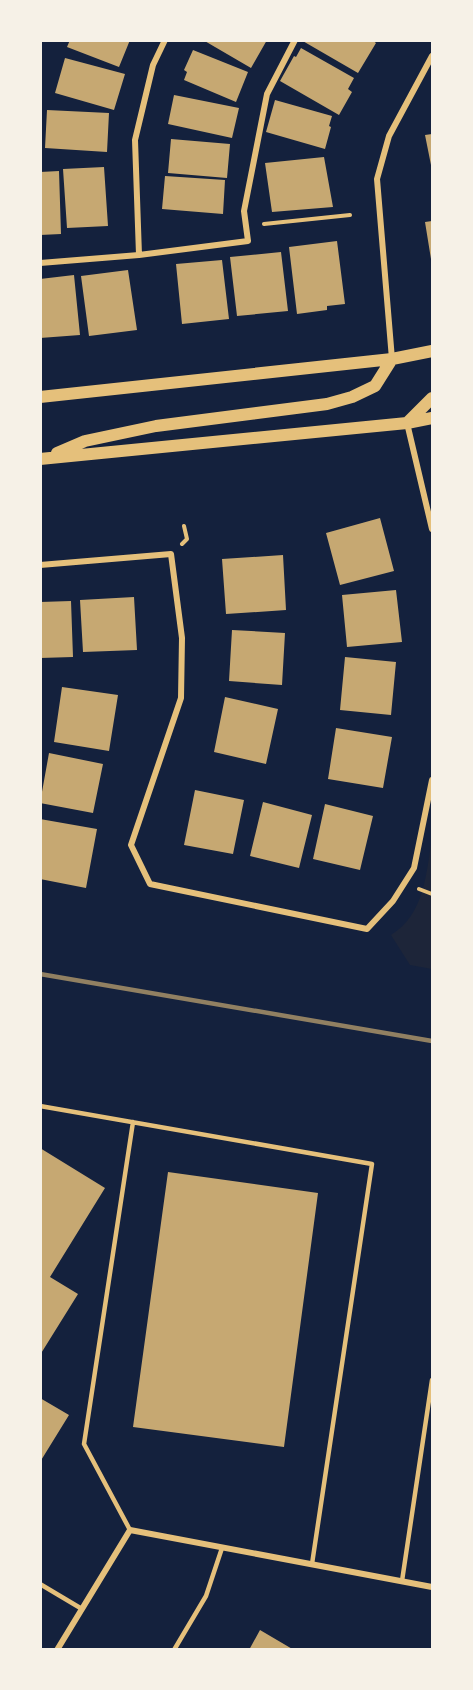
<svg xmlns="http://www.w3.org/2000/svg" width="473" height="1690" font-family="'Varela Round',sans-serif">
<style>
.green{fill:#1d2539}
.building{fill:#c6a872}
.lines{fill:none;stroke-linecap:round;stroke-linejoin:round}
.path{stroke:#e5c07b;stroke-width:4}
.service{stroke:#e5c07b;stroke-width:4.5}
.minor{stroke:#e5c07b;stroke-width:6}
.secondary{stroke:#e5c07b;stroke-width:12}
.rail{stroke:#918062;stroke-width:4.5}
</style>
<rect width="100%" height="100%" fill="#14213d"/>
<path class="green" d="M432,838V969L410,965L391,935C425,914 426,873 432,838Z"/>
<path class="building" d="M70,40H130L119,67L67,47Z
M203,40H267L251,68Z
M301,40H372L376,43L358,73Z
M301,48L354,78L348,89L352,92L339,115L280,81L294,56L296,57Z
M193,50L248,72L236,102L184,80L187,72L184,70Z
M65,58L125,74L114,110L55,93Z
M174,95L239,108L232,138L168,124Z
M275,100L332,116L329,126L331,127L325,149L266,132Z
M47,110L109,113L107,152L45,148Z
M432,134V165H431L425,135Z
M171,139L230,144L227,178L168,173Z
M324,157L333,207L272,212L265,163Z
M104,167L108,226L67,228L63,169Z
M59,171L61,234L40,235V172Z
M165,176L225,180L223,214L162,209Z
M432,221V258L431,259L425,222Z
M337,241L345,304L327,306V310L297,314L289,247Z
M281,252L288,311L237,316L230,257Z
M222,260L229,319L182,324L176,264Z
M128,270L137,330L89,336L81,276Z
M74,275L80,335L40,338V279Z
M380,518L394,571L340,585L326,533Z
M283,555L286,610L226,614L222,559Z
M396,590L402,642L347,647L342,595Z
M134,597L137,650L83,652L80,600Z
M71,601L73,657L40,658V602Z
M232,630L285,633L282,685L229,681Z
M345,657L396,662L391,715L340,710Z
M62,687L118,695L109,751L54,742Z
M225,697L278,709L266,764L214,752Z
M336,728L392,737L383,788L328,779Z
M49,753L103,764L93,813L40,803Z
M195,790L244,800L233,854L184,845Z
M263,802L312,815L299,868L250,856Z
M325,804L373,816L360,870L313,859Z
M40,819L97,829L86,888L40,879Z
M40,1148L105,1188L50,1277L78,1294L40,1355Z
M168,1172L318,1193L284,1447L133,1427Z
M40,1398L69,1415L40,1462Z
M260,1630L294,1650H249Z"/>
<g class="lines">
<path class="path" d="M264,224L350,215
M182,544L187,539L184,526
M419,889L432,894"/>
<path class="service" d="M40,1106L372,1164L312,1564
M130,1530L84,1444L133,1122
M402,1581L432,1380
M40,1584L82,1609
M174,1650L206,1596L222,1548"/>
<path class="minor" d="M139,255L135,140L153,65L165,40
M40,263L139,255L248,241L244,211L267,94L295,40
M392,359L377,179L389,136L432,56
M407,423L432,529
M40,565L171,554L182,638L181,698L131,845L150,884L367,929L393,901L414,868L432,780
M57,1650L130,1530L432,1587"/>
<path class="secondary" d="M40,397L392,359L432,351
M408,422L432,398
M57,453L85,441L156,426L327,404L352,397L375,386L392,359
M40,459L407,423L432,418"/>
<path class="rail" d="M40,974L432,1041"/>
</g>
<rect width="473" height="1690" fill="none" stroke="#f6f1e7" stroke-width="84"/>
</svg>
